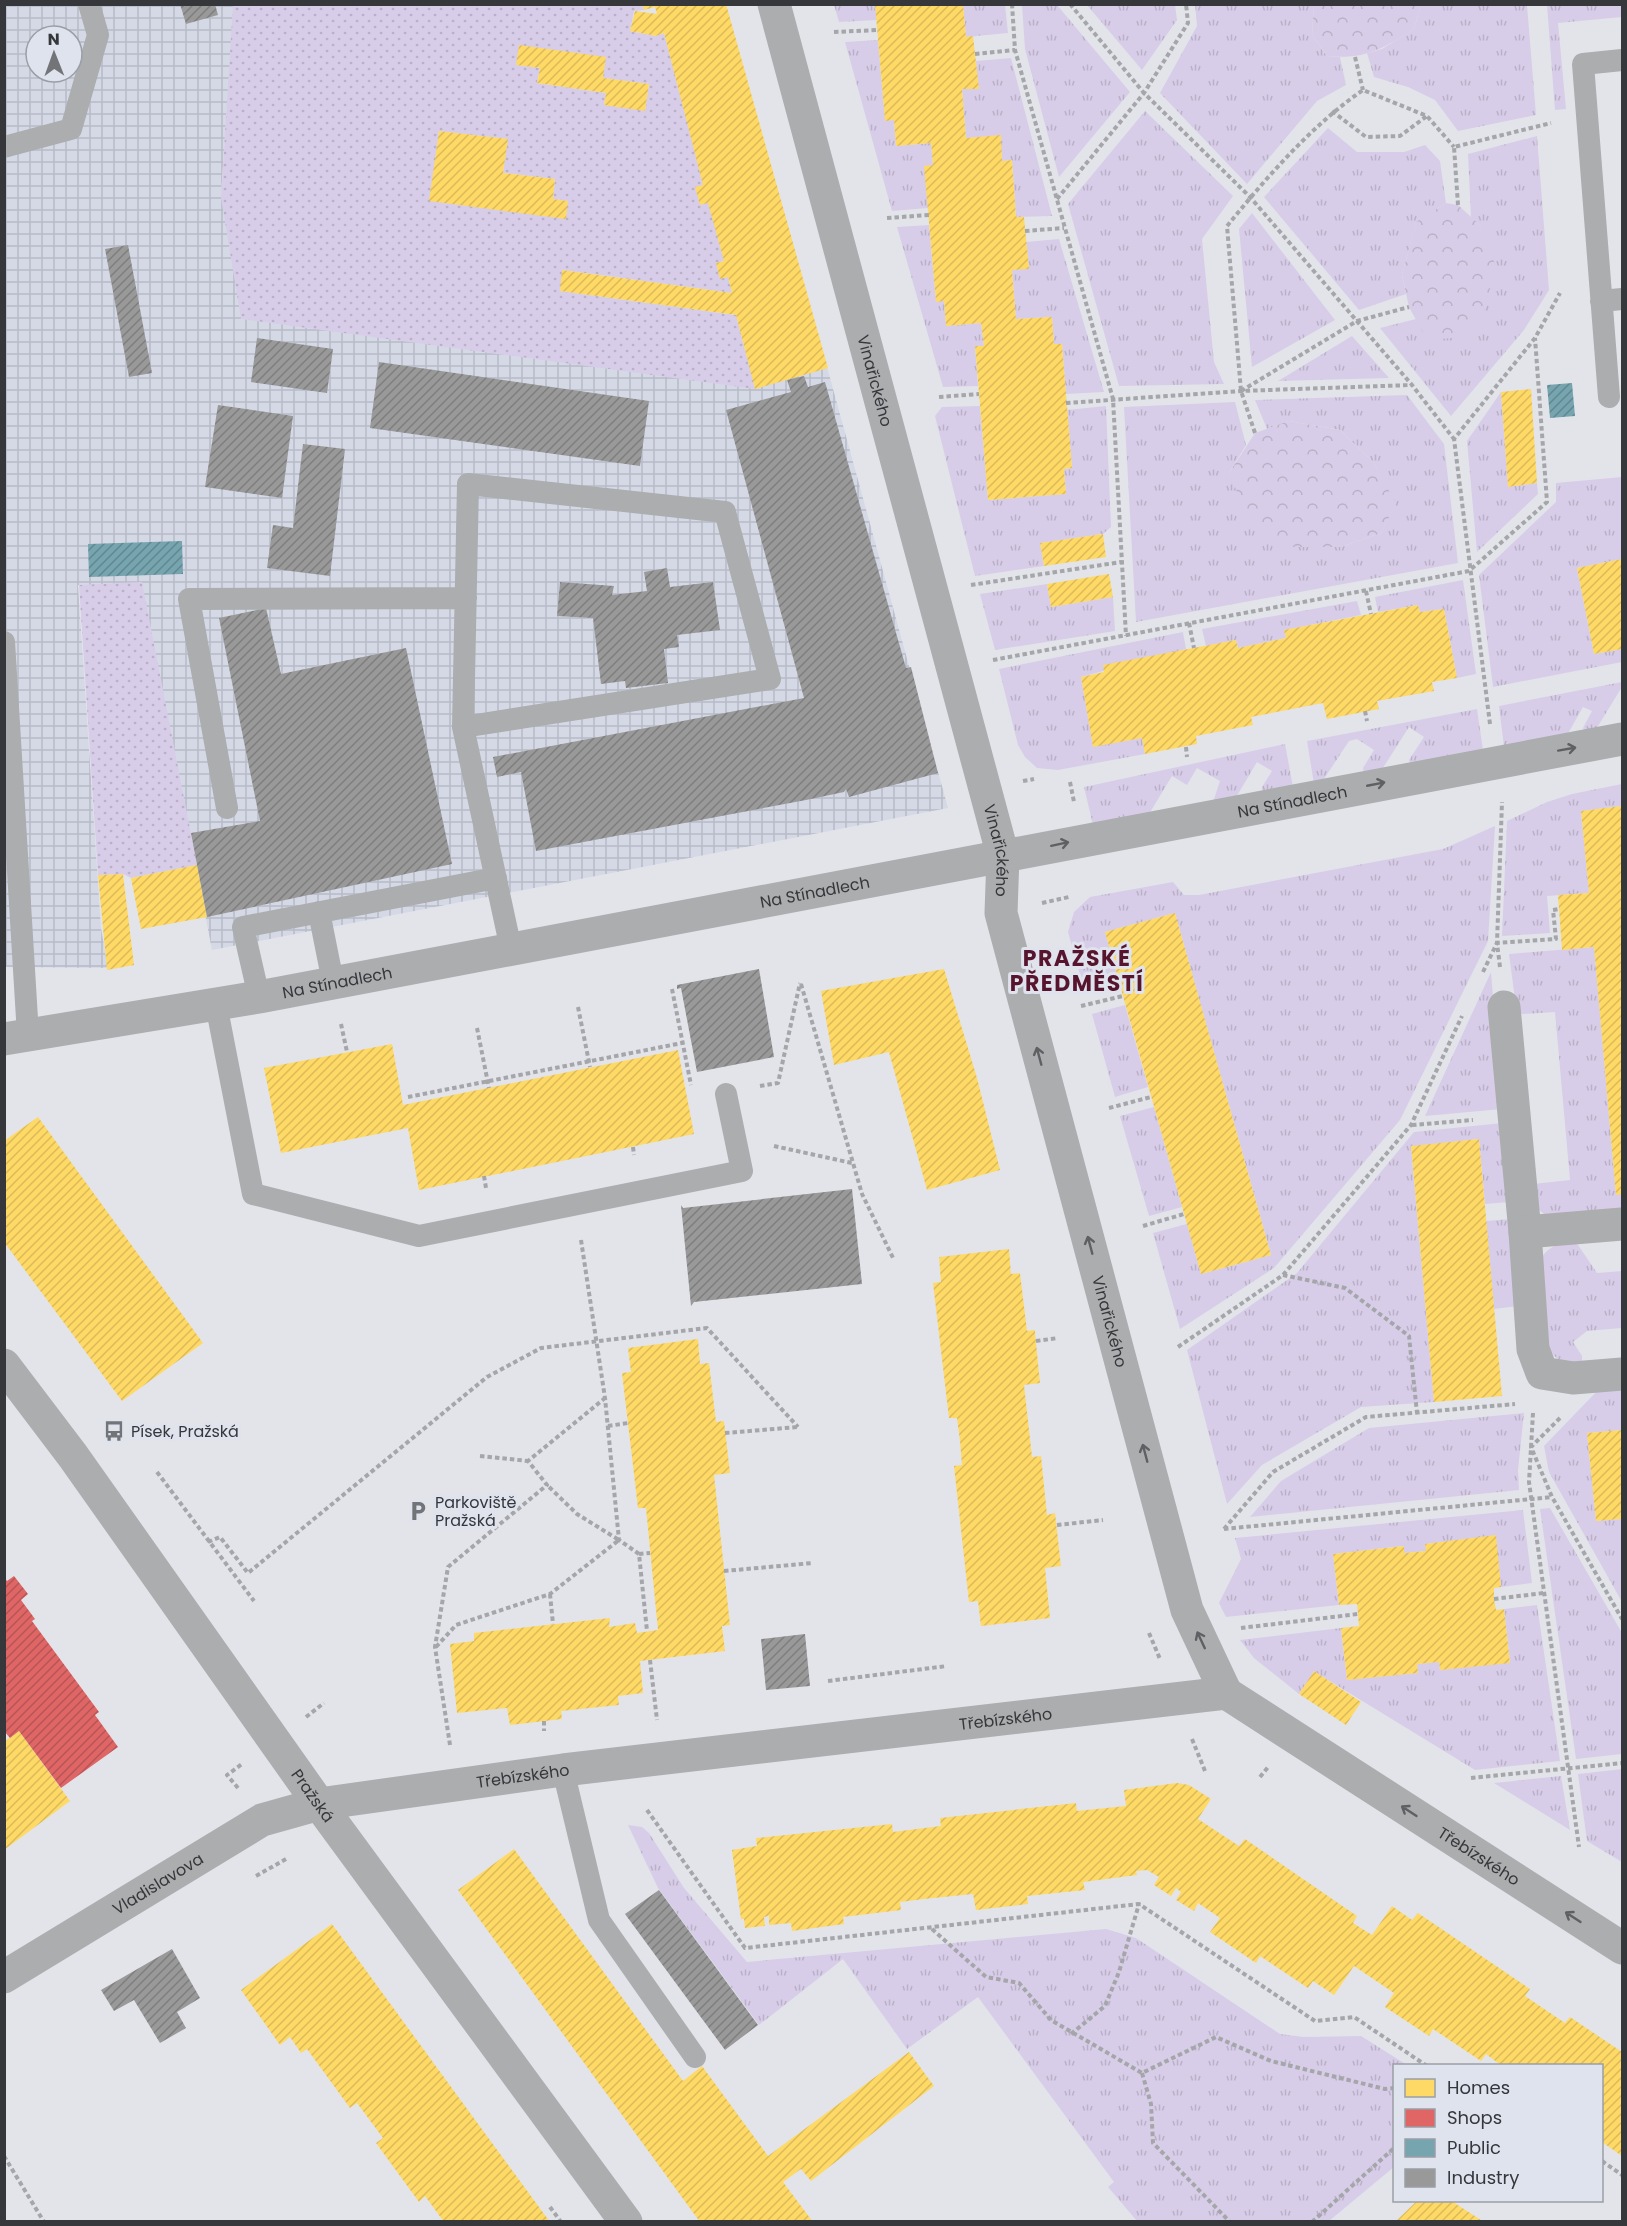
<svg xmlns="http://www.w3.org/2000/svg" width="1627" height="2226" font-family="Poppins,sans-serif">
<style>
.industrial{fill:url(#industrial-grid);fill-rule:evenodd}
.grass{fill:url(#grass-tufts)}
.park{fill:url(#park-crowns)}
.garden{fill:url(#garden-dots);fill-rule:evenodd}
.homes{fill:url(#homes-hatch)}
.shops{fill:url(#shops-hatch)}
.public{fill:url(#public-hatch)}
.industry{fill:url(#industry-hatch)}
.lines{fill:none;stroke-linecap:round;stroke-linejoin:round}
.path{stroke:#a5a6a9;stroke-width:4;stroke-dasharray:4.5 3;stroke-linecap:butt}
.service{stroke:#abadae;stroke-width:22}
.minor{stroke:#abadae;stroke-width:33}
.tertiary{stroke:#abadae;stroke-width:33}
.oneway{stroke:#5e6063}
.labels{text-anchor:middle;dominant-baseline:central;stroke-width:6;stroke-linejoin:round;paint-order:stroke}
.street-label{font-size:16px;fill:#35373b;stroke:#dfe3ee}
.poi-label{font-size:16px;fill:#35373b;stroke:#dfe3ee;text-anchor:start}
.district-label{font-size:22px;font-weight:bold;letter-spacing:1.5px;fill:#57142d;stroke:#dfe3ee}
</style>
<defs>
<pattern id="industrial-grid" width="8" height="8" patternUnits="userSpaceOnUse" patternTransform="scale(1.5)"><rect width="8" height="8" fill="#d5d9e6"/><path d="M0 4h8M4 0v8" fill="none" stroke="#b7bbc6"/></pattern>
<pattern id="grass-tufts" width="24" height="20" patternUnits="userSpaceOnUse" patternTransform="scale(1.5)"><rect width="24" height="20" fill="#d8cde8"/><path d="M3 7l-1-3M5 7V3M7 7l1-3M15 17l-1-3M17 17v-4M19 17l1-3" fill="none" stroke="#bab1c8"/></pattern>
<pattern id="park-crowns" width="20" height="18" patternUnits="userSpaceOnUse" patternTransform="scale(1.5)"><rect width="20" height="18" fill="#d8cde8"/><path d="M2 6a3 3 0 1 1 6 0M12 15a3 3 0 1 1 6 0" fill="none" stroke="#bab1c8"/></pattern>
<pattern id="garden-dots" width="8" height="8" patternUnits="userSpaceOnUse" patternTransform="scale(1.5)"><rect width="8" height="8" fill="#d8cde8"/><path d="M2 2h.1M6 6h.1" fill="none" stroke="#bab1c8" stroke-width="1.8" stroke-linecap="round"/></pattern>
<pattern id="homes-hatch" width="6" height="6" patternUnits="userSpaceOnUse" patternTransform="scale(1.5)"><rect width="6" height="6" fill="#ffd966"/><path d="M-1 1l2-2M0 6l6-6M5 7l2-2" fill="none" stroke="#dbbb59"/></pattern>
<pattern id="shops-hatch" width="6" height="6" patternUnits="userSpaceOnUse" patternTransform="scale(1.5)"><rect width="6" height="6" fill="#e06666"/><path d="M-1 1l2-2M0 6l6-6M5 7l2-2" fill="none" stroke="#b65555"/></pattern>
<pattern id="public-hatch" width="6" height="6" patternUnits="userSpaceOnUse" patternTransform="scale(1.5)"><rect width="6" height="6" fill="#76a5af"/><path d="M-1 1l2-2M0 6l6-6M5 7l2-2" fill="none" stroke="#628790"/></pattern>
<pattern id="industry-hatch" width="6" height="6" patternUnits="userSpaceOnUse" patternTransform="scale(1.5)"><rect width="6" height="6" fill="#999"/><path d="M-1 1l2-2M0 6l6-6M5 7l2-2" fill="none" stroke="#7e7e7e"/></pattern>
</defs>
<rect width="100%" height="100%" fill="#e2e4ea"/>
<path class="industrial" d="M4,5H234L221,195L242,318L827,367L948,808L212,950L141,585H78L101,928L108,968L5,967ZM36,36H72V72H36Z"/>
<path class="grass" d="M1195,4L1314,5L1312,35L1327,56L1340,57L1346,85L1317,101L1247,184L1160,93L1197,26Z
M834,5H875L877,20L839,22Z
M963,5H1005L1008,33L966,37Z
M1022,5H1057L1130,92L1059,177L1025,49Z
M1087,5H1175L1177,20L1142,70Z
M1421,5H1527L1536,115L1458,131L1435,100L1408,87L1374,77L1367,53L1382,49L1414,29Z
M1547,5H1622V17L1558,23L1566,109L1555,110Z
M878,40L885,120H894L896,146L931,143L933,165L928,208L892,211L845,42Z
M1011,58L1052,216L1016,217L1012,160L1002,161L1000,136L966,138L962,89H978L976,61Z
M1145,111L1233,196L1202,239L1214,362L1224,384L1119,386L1068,204Z
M1328,128L1357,152H1404L1425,145L1440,161L1446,203L1416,223L1402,275L1406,294L1359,310L1264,197Z
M1537,136L1549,290L1524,330L1451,416L1380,328L1416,319L1428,339L1482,227L1471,218L1468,154Z
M1252,213L1335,320L1252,367L1239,229Z
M929,225L936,301H944L946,326L981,323L984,346H975L978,386L943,387L897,227Z
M1059,239L1104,392L1066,394L1062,344H1054L1052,317L1016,319L1012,270L1029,268L1026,242Z
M1352,336L1389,378L1278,381Z
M1501,392L1508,487L1537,483L1538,494L1477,552L1467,441Z
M1407,395L1444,444L1458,563L1136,622L1124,407L1235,402L1246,445L1229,473L1292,547H1341L1381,533L1395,505L1374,463L1340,430L1289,421L1267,429L1255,400Z
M980,406L988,500L1066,494L1064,469L1072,468L1067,410L1106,406L1111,527L1103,534L1040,543L1044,566L975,576L935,416L942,407Z
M1622,477V559L1577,568L1594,654L1622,649V662L1493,687L1479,575L1556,502V483Z
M1463,580L1476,674L1457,678L1444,609L1420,612L1418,605L1378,612L1375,597Z
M1047,584L1051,607L1113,597L1115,631L995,650L980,594Z
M1357,601L1361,615L1285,630L1286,638L1238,648L1236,640L1206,646L1202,629Z
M1183,632L1186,649L1081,677L1093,746L1142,738L1145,754L1058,770L1037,768L1025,757L1018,745L999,669Z
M1622,682V687L1595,731H1584L1583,728L1592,711L1583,707L1566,737L1504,747L1499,706Z
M1477,709L1483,750L1411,766L1409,760L1424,737L1409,727L1381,771L1364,774L1363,768L1374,750L1357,739L1349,741L1322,782L1314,784L1307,741Z
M1285,744L1293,787L1262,794V787L1272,771L1257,762L1235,799L1213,802L1220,781L1197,768L1187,785L1172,776L1149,814L1093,825L1084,787Z
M1622,784V806L1581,811L1589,893L1547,896L1550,933L1502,936L1507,821L1547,802L1572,794Z
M1495,826L1488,941L1400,1120L1274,1268L1180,1329L1153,1233L1187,1224L1201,1274L1271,1255L1175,913L1105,932L1120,986L1085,993L1068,932L1074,912L1090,897L1173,882L1184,895H1199L1443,849Z
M1594,947L1616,1194H1622V1213L1544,1214L1537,1208L1533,1184L1570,1180L1555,1012L1522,1014L1516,1007L1509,954Z
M1491,972L1502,1109L1425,1116Z
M1125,1005L1148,1087L1115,1097L1092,1014Z
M1154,1107L1182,1207L1149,1216L1120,1116Z
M1503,1123L1509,1202L1485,1204L1479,1139L1411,1147L1434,1402L1361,1407L1262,1465L1227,1504L1187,1350L1297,1273L1414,1132Z
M1510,1219L1518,1306L1494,1309L1486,1221Z
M1576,1242L1597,1273L1622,1271V1328L1587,1331L1573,1342L1582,1356V1363C1565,1363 1555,1362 1547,1345L1541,1259C1549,1245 1561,1243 1576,1242Z
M1622,1386V1430L1587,1433L1596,1521L1622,1519V1602L1549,1472L1544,1446L1600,1388Z
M1524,1413L1518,1470L1519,1490L1250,1517L1281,1481L1369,1428Z
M1550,1508L1622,1633V1754L1576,1759L1540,1509Z
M1523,1510L1532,1583L1501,1587L1495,1536L1426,1544V1551L1404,1553L1403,1546L1333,1554L1339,1605L1226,1617L1219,1603L1241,1559L1235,1538Z
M1537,1605L1560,1761L1475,1770L1315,1672L1299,1694L1254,1658L1240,1640L1341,1628L1347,1680L1418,1673L1417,1664L1439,1662L1440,1670L1510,1662L1504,1609Z
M1622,1769V1862L1587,1841L1578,1774Z
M1561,1776L1570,1830L1494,1783Z
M628,1825L642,1827L649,1833L684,1888L747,1962L1106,1929L1136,1938L1280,2034L1304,2037L1361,2036L1407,2065L1394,2066V2167L1329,2221H1137L1108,2187L1114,2182L978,1997L907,2049L843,1959L759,2025L658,1888Z"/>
<path class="park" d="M1314,5V4L1421,5L1414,29C1383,49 1364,60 1327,56L1312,35Z
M1446,203L1458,205L1482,227L1496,267L1483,315L1464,337L1427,340L1409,307L1402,275L1416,222Z
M1289,421L1340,430L1374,463L1396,504L1381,533L1341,547H1292L1249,520L1229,473L1255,433Z"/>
<path class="garden" d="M233,5H642L644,10L634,11L630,31L656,36L664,33L724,261L716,263L720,278L728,277L732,293L563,270L560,291L736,315L755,389L241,319L221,197ZM519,45L603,78L649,84L645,110L604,105L606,93L537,83L540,68L517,65ZM439,131L507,139L503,173L555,179L553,199L568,201H430Z
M142,582L197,865L131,878L123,874L98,875L79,585Z"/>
<path class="homes" d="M642,4H726L828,368L755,389L736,315L560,291L562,270L732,293L728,277L720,279L716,263L724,261L708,203L700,205L695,187L703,185L664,33L656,36L630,31L635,11L657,14L655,7L644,10Z
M875,4H963L966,37L973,36L979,89H962L966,138L1001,135L1002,161L1012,160L1016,217H1024L1029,269L1012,270L1016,319L1052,317L1054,344H1062L1072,468L1064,469L1066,494L988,500L975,346H984L981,323L946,326L944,301L936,302L924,166L933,165L931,143L896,146L894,120L885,121Z
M519,45L606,57L603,78L649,84L645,111L604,105L606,93L537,83L540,68L516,65Z
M439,131L508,139L503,173L555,179L553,199L568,201L566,219L429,201Z
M1531,389L1537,483L1508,487L1501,392Z
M1103,534L1106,557L1044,566L1040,543Z
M1622,559V649L1594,654L1577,568Z
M1109,574L1113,597L1051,607L1047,584Z
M1418,605L1420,612L1444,609L1457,678L1432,682L1434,691L1377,701L1379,709L1327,719L1323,703L1251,717L1253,725L1196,736L1197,744L1145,754L1142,738L1093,747L1081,677L1104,672L1103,665L1236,640L1238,648L1286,638L1284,630Z
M1622,806V1194L1616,1195L1594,947L1562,950L1558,895L1589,893L1581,811Z
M197,865L207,917L141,929L131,878Z
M123,874L134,965L107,970L98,875Z
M1175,913L1271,1255L1201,1274L1105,932Z
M944,969L977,1078L1000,1170L927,1190L889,1052L834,1065L821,991Z
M392,1044L403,1105L678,1050L694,1134L419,1190L408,1128L281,1153L264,1068Z
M38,1117L203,1343L122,1401L4,1242V1141Z
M1479,1139L1502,1396L1434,1402L1411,1146Z
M1009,1249L1011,1274L1020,1273L1027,1331L1035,1330V1333L1040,1383L1024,1385L1032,1457L1041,1456L1047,1515L1055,1513L1061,1566L1045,1568L1050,1618L981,1626L978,1601L969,1602L954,1466L962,1465L960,1441L957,1418H949L933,1283L941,1282L939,1257Z
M698,1339L700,1364L709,1363L716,1422L724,1421L730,1473L714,1475L730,1625L722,1626L725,1651L640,1661L643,1693L618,1696L619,1705L561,1711L562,1719L510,1725L507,1708L457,1713L450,1644L474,1641V1633L610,1618L609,1627L635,1623L637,1633L658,1630L646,1508H638L622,1373L631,1372L628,1348Z
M1622,1430V1519L1596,1521L1587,1433Z
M1496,1535L1501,1587L1494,1588V1599L1496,1610L1504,1609L1510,1663L1440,1670L1439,1662L1417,1664L1418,1673L1347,1680L1341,1628L1359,1626L1358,1614L1357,1604L1339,1605L1333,1554L1404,1546V1553L1426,1551L1425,1544Z
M1314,1671L1361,1702L1346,1725L1299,1694Z
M19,1731L70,1801L4,1850V1742Z
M1177,1783L1189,1785L1211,1799L1198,1819L1239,1846L1245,1839L1357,1916L1353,1923L1372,1935L1392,1906L1412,1920L1418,1913L1530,1989L1525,1996L1565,2023L1570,2017L1622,2052V2156L1602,2142V2066H1502L1486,2054L1481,2061L1433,2029L1429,2036L1385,2007L1394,1993L1354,1966L1334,1995L1313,1981L1308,1988L1260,1956L1256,1963L1210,1932L1220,1918L1198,1903L1194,1911L1176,1900L1181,1892L1176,1888L1171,1896L1154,1885L1159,1877L1147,1870L1136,1871L1137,1875L1083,1882L1085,1890L1027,1896L1028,1904L976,1910L973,1894L924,1899L900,1902L901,1910L843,1917L844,1924L792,1931L791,1923L769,1925V1916L764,1917L765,1926L745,1928L744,1919H741L732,1850L757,1846L756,1838L892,1824L893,1832L941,1826L940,1818L1076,1803L1077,1811L1126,1806L1124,1790Z
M514,1849L683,2081L702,2066L768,2156L909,2052L934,2086L811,2181L801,2169L783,2182L813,2222H700L458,1890Z
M332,1924L473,2117L550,2222H444L425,2196L419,2202L376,2143L383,2138L357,2103L350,2108L307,2049L301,2053L290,2037L280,2045L241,1990Z
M1418,2200H1450L1484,2222H1395Z"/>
<path class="shops" d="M14,1576L28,1594L21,1600L35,1619L32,1621L99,1712L95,1715L118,1747L61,1788L19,1731L10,1738L4,1731V1577L7,1581Z"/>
<path class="public" d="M1572,383L1575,416L1550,418L1547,385Z
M182,541L183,574L89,577L88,544Z"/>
<path class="industry" d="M180,4H215L218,15L186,24Z
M128,245L152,373L129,377L105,249Z
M257,338L333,349L327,393L251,382Z
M379,362L649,401L640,466L370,428Z
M804,376L808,387L825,382L906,668L911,667L938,773L849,797L846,789L844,792L806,800L536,851L521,772L497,777L493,757L804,698L726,410L791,392L787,380Z
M218,405L293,416L282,498L205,487Z
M303,444L345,449L330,576L267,568L273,525L293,528Z
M667,568L670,587L713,582L720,630L677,635L679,647L664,649L668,683L626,688L625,681L601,684L593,618L557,616L560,582L614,586L612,595L647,591L644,572Z
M266,608L281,674L406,648L452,864L207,917L191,833L260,821L219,618Z
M759,969L774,1057L697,1072L681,988L677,989V985Z
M852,1189L862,1284L694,1302L691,1306L681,1205L683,1208Z
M805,1634L810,1686L766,1690L761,1639Z
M659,1890L758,2025L725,2050L625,1914Z
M172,1949L200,1998L177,2012L186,2028L160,2043L134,2000L114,2011L101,1990Z"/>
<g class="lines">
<path class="path" d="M1012,4L1015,50L1113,399L1126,636
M1070,4L1144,93L1250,197L1412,385L1454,439
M834,32L878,30
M975,54L1015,50
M1355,57L1363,90
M1332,111L1366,137L1400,136L1427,116
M1057,199L1144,93L1188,23L1186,4
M1458,205L1454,147L1551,123
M887,218L929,215
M1025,231L1064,228
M1241,391L1357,321L1409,307
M939,397L979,394
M1066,403L1241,391L1411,385
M1255,433L1241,391L1227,226C1267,177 1311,126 1363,90L1427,116L1454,147
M971,585L1121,562
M1366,591L1371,614
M1189,623L1194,648
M993,660L1469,571L1547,502L1535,338
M1365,711L1367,721
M1490,724L1454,439L1535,338L1560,293
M1186,747L1187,757
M1023,781L1034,779
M1070,782L1074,802
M1042,903L1069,897
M1500,967L1497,943L1556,939L1553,910L1559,909
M1483,972L1497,943L1502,802
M801,984L862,1194L894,1260
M672,989L691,1085
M1081,1006L1123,996
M578,1007L590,1067
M341,1024L347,1052
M477,1028L489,1088
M760,1086L778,1083L800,983
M408,1097L682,1043
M1109,1108L1151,1097
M1412,1125L1473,1120
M774,1146L852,1163
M633,1147L634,1155
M484,1176L486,1188
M1143,1226L1184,1214
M581,1240L605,1398L619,1540L639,1554L647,1631
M1283,1275L1345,1288L1409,1336L1417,1413
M1036,1341L1058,1338
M1178,1347L1283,1275L1411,1125L1462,1016
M1533,1413L1529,1482L1579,1847
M1560,1418L1531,1447L1552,1497L1622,1619
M608,1426L628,1423
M725,1433L798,1427
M480,1456L528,1461
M157,1472L254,1601
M1057,1525L1103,1520
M1224,1529L1273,1472L1366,1417L1515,1404
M1224,1529L1552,1497
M208,1542L220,1537L248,1573L487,1377L541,1348L707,1328L798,1427
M639,1554L650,1553
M724,1571L813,1563
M550,1594L553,1624
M1494,1599L1544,1593
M1241,1628L1358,1614
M1149,1633L1160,1659
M436,1647L456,1625L550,1594L619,1540L577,1514L547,1485
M650,1660L657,1720
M828,1681L947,1666
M306,1717L324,1703
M544,1721V1731
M1192,1739L1205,1771
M450,1745L435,1647L448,1567L547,1485L528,1461L605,1398
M1260,1777L1268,1767
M1471,1778L1622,1763
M238,1788L227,1775L242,1764
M647,1810L745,1948L1139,1904L1315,2021L1354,2017L1427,2066
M256,1876L286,1859
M932,1929L986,1977L1019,1983L1051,2020L1142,2073L1216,2037L1271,2061L1385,2089L1394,2088
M1071,2034L1105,2006L1119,1972L1139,1904
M1142,2073L1151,2104L1153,2143L1230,2222
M4,2156L44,2222
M1602,2161L1622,2175
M550,2207L561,2222
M1312,2222L1394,2148"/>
<path class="service" d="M4,147L71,129L98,35L89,4
M1601,301L1622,299
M1609,397L1583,64L1622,60
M4,642L28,1035
M463,727L468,484L725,512L770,679L463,727L511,949
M227,808L189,599L466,598
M319,912L333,982
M259,997L243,927L496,878
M216,1004L253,1194L419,1236L742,1171L726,1094
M563,1770L599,1920L695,2057"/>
<g class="minor">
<path id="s1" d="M774,4L1003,856L1001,913L1187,1610L1226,1693"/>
<path d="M1504,1007L1525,1232"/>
<path id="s2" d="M4,1039L259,997L1622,739"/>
<path d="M1622,1224L1525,1232L1533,1349L1542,1373L1573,1378L1622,1374"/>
<path id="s3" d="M4,1977L262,1820L319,1804L563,1770L1226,1693L1622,1948"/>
</g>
<path class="tertiary" id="s4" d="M4,1365L73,1456L319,1804L626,2222"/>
</g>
<defs><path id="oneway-shaft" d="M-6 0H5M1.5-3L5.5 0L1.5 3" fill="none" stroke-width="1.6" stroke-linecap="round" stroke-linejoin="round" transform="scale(1.5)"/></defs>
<g class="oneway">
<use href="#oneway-shaft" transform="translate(1567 749) rotate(-10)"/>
<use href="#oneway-shaft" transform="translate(1376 784) rotate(-11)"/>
<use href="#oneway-shaft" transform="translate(1060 844) rotate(-12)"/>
<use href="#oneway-shaft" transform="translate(1039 1056) rotate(-105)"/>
<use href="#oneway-shaft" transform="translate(1090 1245) rotate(-105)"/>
<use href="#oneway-shaft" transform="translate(1145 1453) rotate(-105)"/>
<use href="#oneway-shaft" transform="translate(1201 1640) rotate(-115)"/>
<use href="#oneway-shaft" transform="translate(1409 1811) rotate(-147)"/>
<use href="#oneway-shaft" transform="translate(1573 1917) rotate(-147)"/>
</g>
<defs>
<g id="bus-bare" transform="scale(1.62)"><path d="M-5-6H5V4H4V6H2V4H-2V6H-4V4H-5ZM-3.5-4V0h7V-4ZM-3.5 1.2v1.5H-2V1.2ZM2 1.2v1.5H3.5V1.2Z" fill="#727478" stroke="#dfe3ee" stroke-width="2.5" paint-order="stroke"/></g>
<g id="parking-bare" transform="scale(1.62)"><path d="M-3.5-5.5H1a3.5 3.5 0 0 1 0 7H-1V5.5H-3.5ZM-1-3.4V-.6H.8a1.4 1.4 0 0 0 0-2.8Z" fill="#727478" stroke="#dfe3ee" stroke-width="2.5" paint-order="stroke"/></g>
</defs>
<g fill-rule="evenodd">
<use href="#bus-bare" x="114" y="1431"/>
<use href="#parking-bare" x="418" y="1511"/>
</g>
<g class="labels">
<g class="street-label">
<text stroke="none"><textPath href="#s1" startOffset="390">Vinařického</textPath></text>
<text stroke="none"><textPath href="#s2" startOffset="1310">Na Stínadlech</textPath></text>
<text stroke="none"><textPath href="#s1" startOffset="876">Vinařického</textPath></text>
<text stroke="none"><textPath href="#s2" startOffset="824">Na Stínadlech</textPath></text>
<text stroke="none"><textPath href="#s2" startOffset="338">Na Stínadlech</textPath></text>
<text stroke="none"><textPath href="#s1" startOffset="1362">Vinařického</textPath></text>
<text stroke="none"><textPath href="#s3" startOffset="1053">Třebízského</textPath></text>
<text stroke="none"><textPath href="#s3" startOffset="567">Třebízského</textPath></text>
<text stroke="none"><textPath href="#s4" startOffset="530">Pražská</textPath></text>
<text stroke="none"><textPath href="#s3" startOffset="1576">Třebízského</textPath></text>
<text stroke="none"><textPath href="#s3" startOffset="180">Vladislavova</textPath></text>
</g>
<g class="poi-label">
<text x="131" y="1431">Písek, Pražská</text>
<text x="435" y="1502">Parkoviště<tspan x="435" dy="18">Pražská</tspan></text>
</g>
<g class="district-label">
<text x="1077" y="958">PRAŽSKÉ<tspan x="1077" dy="25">PŘEDMĚSTÍ</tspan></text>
</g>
</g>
<rect width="1627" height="2226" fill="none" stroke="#35373b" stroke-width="12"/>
<rect x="1393" y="2064" width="210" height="138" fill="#dfe3ee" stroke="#9b9ea6" stroke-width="1.5"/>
<rect x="1405" y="2079" width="30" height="18" fill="#ffd966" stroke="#9b9ea6" stroke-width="1.5"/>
<text x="1447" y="2094" font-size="18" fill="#35373b">Homes</text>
<rect x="1405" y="2109" width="30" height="18" fill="#e06666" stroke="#9b9ea6" stroke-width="1.5"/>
<text x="1447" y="2124" font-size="18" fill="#35373b">Shops</text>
<rect x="1405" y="2139" width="30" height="18" fill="#76a5af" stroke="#9b9ea6" stroke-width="1.5"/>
<text x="1447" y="2154" font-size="18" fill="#35373b">Public</text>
<rect x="1405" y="2169" width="30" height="18" fill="#999999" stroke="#9b9ea6" stroke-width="1.5"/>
<text x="1447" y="2184" font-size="18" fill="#35373b">Industry</text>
<g transform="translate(54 54) rotate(359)"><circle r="28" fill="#dfe3ee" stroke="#9b9ea6" stroke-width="1.5"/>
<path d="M0-4.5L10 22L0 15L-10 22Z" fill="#727478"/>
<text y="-9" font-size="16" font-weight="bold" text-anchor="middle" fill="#35373b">N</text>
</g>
</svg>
